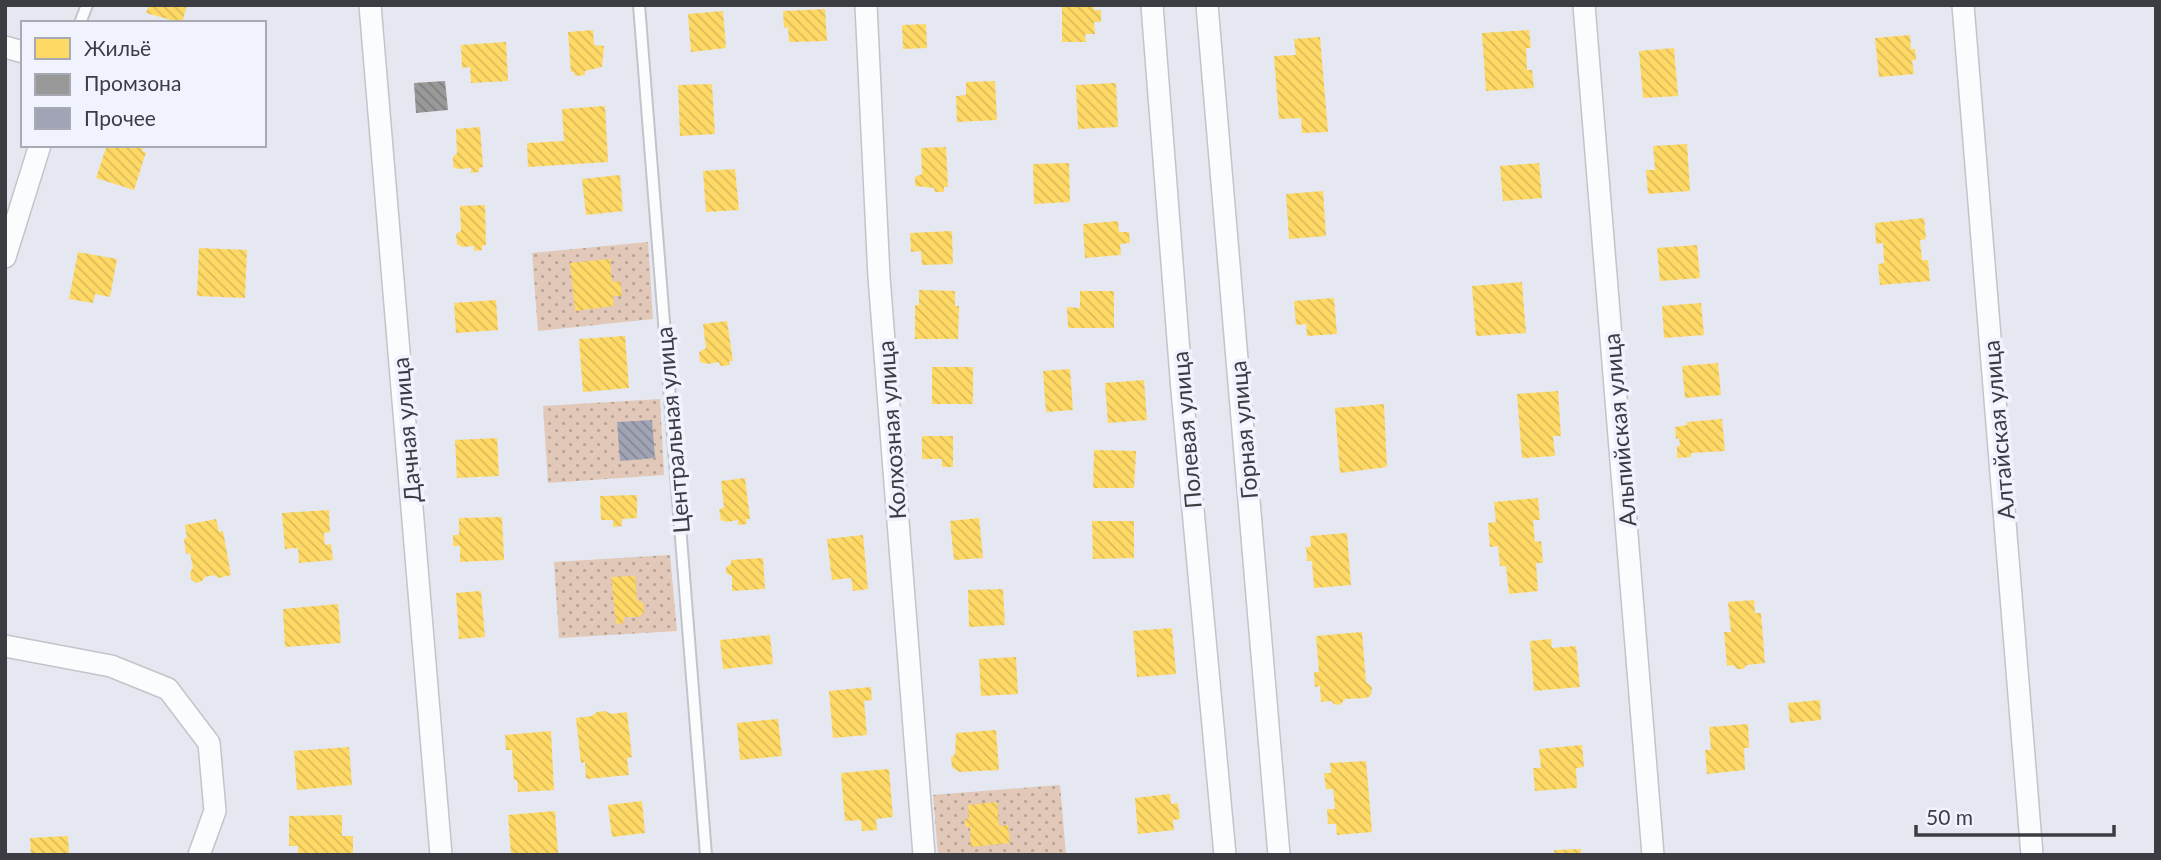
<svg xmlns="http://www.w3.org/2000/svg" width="2161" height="860" font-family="Lato,sans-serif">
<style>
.grass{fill:url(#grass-dots)}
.homes{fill:url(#homes-back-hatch)}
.industry{fill:url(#industry-back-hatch)}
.building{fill:url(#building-back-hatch)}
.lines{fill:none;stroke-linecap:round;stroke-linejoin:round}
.service-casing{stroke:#c2c4ca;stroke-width:14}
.minor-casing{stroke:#c2c4ca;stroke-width:24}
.service{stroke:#fbfcfd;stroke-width:10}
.minor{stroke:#fbfcfd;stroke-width:21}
.labels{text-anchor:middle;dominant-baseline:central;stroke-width:7;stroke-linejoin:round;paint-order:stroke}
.street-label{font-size:23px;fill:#3b3d42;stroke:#f0f2fe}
</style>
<defs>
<pattern id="grass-dots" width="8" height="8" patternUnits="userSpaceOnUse" patternTransform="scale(1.75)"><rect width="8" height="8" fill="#e1c8b8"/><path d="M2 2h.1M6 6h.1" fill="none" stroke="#b8a497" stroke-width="1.8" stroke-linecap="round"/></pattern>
<pattern id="homes-back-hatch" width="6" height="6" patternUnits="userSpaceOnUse" patternTransform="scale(1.75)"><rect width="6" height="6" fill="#ffd966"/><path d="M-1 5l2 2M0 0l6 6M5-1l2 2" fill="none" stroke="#dbbb5a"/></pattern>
<pattern id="industry-back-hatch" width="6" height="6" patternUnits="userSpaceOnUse" patternTransform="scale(1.75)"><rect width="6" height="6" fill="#999"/><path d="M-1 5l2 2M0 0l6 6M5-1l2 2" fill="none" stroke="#7e7e7e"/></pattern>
<pattern id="building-back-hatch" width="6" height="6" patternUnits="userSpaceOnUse" patternTransform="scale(1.75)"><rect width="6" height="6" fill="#a1a4b4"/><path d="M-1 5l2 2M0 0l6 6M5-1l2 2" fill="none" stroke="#848794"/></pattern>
</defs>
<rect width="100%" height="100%" fill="#e5e8f0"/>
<path class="grass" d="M648,242L653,319L538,331L532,253Z
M660,399L664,475L548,483L543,406Z
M670,555L677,631L559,638L554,562Z
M1060,785L1066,855H938L933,795Z"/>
<path class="homes" d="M149,5H187L182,23L146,13Z
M1062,5H1094V10H1101V22H1094L1095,34H1085L1086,42H1062Z
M825,9L827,41L789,42L788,27L784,28L783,11Z
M723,11L726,48L691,52L688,14Z
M926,24L927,48L903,49L902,25Z
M593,30L594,45L604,46L602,67L585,71V75L575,76L574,72H571L568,32Z
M1529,30L1531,48H1526L1527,70H1532L1534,88L1486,91L1482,33Z
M1910,35L1911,49H1915L1916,60H1912L1914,74L1879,77L1875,38Z
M1320,37L1328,132L1302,133L1301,118L1279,119L1274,56L1296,55L1294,39Z
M506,42L508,81L471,83L470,67L462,68L461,45Z
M1674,48L1678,96L1643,98L1639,51Z
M995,81L997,120L957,122L956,96L966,95V82Z
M1116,83L1118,127L1078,129L1076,85Z
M712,84L715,134L680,136L678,85Z
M605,106L608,162L528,167L527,143L564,141L562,109Z
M480,127L483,167L479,168V172L471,173V168L458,169L453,167V157L457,153L456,129Z
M1687,144L1690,191L1648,194L1646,170H1655L1653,146Z
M107,145H144L142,151L146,152L134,190L96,178Z
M946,147L948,187H944V192H935L934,188L915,186V177L922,174L921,148Z
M1069,163L1070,202L1034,204L1033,164Z
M1539,163L1542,198L1503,201L1500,166Z
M735,169L739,210L706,212L703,171Z
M620,175L623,211L586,215L582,179Z
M1323,191L1326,236L1289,239L1286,194Z
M485,205L486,245L482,246V250L474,251V246L462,247L457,244L456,234L461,231L460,206Z
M1924,218L1926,239L1920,240L1922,260H1928L1930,281L1880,285L1878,264L1884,263L1883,243L1876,244L1875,223Z
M1118,221L1119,232H1129L1130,243L1120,244L1121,255L1085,258L1083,224Z
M952,231L953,264L922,265L921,251L911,252L910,233Z
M1697,245L1700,278L1660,281L1657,248Z
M199,248L247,250L245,298L197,296Z
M78,252L117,259L110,297L95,294L93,303L69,299Z
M610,259L612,282L620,281L622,296H613L614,306L575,311L570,263Z
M1522,282L1526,333L1476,336L1472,286Z
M919,290L955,291V306H959L958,339H915V305H919Z
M1080,291H1114V328H1068L1067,307L1080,308Z
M1334,298L1337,334L1307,336L1306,324L1296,325L1294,301Z
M496,300L498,330L456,333L454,303Z
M1701,303L1704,335L1664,338L1662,306Z
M727,321L733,361H729L730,365L720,366L719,362L708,364L700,362L699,352L706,348L703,324Z
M625,336L629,388L583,392L579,339Z
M1718,363L1721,395L1685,398L1682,366Z
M932,367H973V404H932Z
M1070,369L1073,410L1046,412L1043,371Z
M1144,380L1147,420L1108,423L1105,383Z
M1558,391L1561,436H1553L1555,456L1522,458L1517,394Z
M1384,404L1387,467L1340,473L1335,408Z
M1722,419L1725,451L1691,453V457L1677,458V446H1680L1679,438L1676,439L1675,427L1687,425V422Z
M922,436H953V467H942V459H922Z
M497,438L499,476L457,478L455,440Z
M1094,450L1136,451L1134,488H1093Z
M745,478L750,519H746L747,524L738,525V520L726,522L721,520L719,510L724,507L721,481Z
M637,495V518L622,519V526L613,527V520H601L600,496Z
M1538,498L1540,520H1533L1535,542L1541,541L1543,563H1536L1538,591L1509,594L1506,566H1500L1498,546L1490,547L1488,523L1496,522L1494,502Z
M329,510L330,532L324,533L325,545L331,544L333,560L299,563L298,548L285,549L282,513Z
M502,517L504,560L460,562V546H453V535H459V518Z
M979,518L983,558L954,560L950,521Z
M216,519L219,532L223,531L231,575L219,578L214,575L205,577L202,581L196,583L191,579L190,572L193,568L190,553L186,554L184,539L187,538L185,525Z
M1092,521H1134V558L1093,559Z
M1347,533L1351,585L1314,588L1312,561H1307L1306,547H1311L1310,536Z
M863,535L868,589L853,591L851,578L832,580L827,539Z
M763,558L765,589L732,591V576L726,573V567L731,564V560Z
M635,576L637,600L643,603L644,613L638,617H624V623L616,624L611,577Z
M1003,589L1005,625L969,627L968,590Z
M481,591L485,637L459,639L456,593Z
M1754,600L1755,613H1761L1765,663L1747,665L1743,669H1737L1733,665L1727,666L1724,632H1731L1728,602Z
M338,604L341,643L285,647L283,609Z
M1172,628L1176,674L1137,677L1133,631Z
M1362,632L1366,682L1372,687L1371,695L1367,698L1345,699L1340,705L1334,704L1331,701L1321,702L1320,686L1315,687L1314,672H1319L1316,636Z
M770,635L773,664L723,669L720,640Z
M1551,639L1552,648L1576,646L1580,687L1534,691L1530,641Z
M1016,657L1018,694L981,696L979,659Z
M871,687L872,700L864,701L867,735L833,738L829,691Z
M1820,700L1821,720L1790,723L1788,703Z
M605,711L611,714L627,712L632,757L627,758L629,775L586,779L585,762L581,763L576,718L592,716L597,712Z
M778,719L782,756L740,760L737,723Z
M1748,724L1749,748H1744L1745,770L1707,774L1705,750H1711L1709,727Z
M996,730L999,770L959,772L952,767L951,758L955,754L956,733Z
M551,731L554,790L518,792L517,780H514L512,750H506L505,735Z
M1582,745L1584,767L1576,768L1577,788L1535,791L1533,768H1541L1539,749Z
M349,747L352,785L297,790L294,751Z
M1366,761L1372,832L1337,835L1336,824H1328L1327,809H1335L1334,798L1333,789H1326L1324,773H1331L1330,763Z
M889,769L893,817L876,819L877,830L862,831L861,820L845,821L841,773Z
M1170,794L1171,804L1178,803L1180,819L1173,820L1174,830L1138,834L1135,798Z
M642,801L645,833L612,837L608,805Z
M997,802L999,826L1008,825L1010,843L971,847L970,827H965V819H969L968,805Z
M555,811L558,854L511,855L508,815Z
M342,815V836H353V855H298V846H289V816Z
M68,836L69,855H31L30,838Z
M1581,849V855H1555L1554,850Z"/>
<path class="industry" d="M445,81L448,110L416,113L414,83Z"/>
<path class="building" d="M652,420L655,458L620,461L617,422Z"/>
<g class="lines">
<g class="service-casing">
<path id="service" d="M639,5L706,855
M80,23L87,5"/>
</g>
<g class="minor-casing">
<path id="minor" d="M370,5L441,855
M866,5L879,277L924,855
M1152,5L1182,391L1225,855
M1207,5L1279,855
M1584,5L1653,855
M1963,5L2032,855
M5,47L23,52
M5,257L40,145
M5,646L111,666L168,689L209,743L215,811L199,855"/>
</g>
<use href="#service" class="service"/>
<use href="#minor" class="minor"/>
</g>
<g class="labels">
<g class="street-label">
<text transform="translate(406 430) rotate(-95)">Дачная улица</text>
<text transform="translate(672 430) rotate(-95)">Центральная улица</text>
<text transform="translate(891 430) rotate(-94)">Колхозная улица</text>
<text transform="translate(1186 430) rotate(-95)">Полевая улица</text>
<text transform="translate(1243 430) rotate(-95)">Горная улица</text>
<text transform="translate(1619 430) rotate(-95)">Альпийская улица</text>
<text transform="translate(1998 430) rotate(-95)">Алтайская улица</text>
</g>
</g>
<rect width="2161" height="860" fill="none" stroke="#3b3d42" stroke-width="14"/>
<rect x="21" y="21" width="245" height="126" fill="#f0f2fe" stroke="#a8aab3" stroke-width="2"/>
<rect x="35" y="38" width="35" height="21" fill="#ffd966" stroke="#a8aab3" stroke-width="2"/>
<text x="84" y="56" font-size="21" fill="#3b3d42">Жильё</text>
<rect x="35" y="74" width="35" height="21" fill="#999999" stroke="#a8aab3" stroke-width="2"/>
<text x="84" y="91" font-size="21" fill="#3b3d42">Промзона</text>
<rect x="35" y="108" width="35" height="21" fill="#a1a4b4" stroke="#a8aab3" stroke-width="2"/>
<text x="84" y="126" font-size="21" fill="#3b3d42">Прочее</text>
<path d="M1916 825v10h198v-10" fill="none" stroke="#3b3d42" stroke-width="3.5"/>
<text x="1926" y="825" font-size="21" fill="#3b3d42" stroke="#f0f2fe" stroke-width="5" paint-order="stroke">50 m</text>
</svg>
